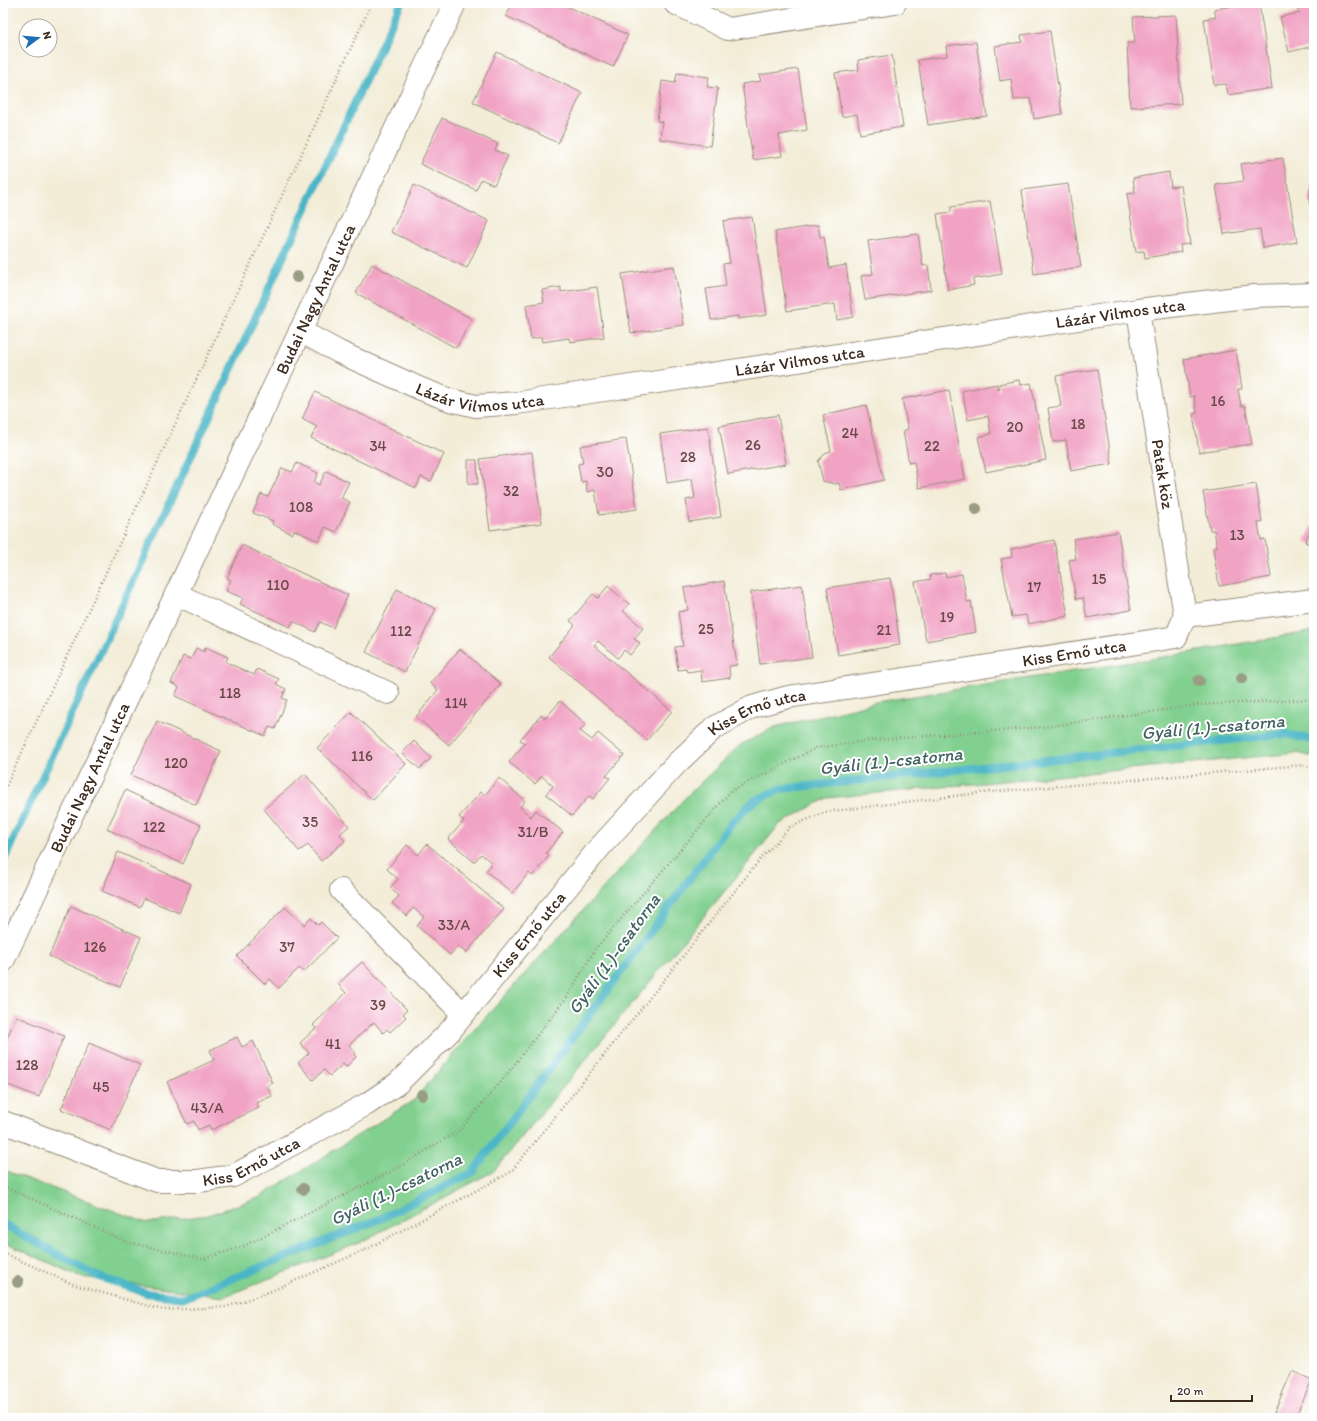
<svg xmlns="http://www.w3.org/2000/svg" width="1317" height="1421" font-family="Itim,sans-serif">
<style>
.green{fill:#82d090;stroke:#5e7d57}
.lines{fill:none;stroke-linecap:round;stroke-linejoin:round}
.stream{stroke:#49b5c6;stroke-width:8}
.building{fill:#f1a3c4}
.minor-casing{stroke:#978c7b;stroke-width:24}
.path{stroke:#978c7b;stroke-width:2.5;stroke-dasharray:1 3;stroke-linecap:butt}
.minor{stroke:#fff;stroke-width:22}
.tree{fill:#999d84}
.labels{text-anchor:middle;dominant-baseline:central;stroke-width:4;stroke-linejoin:round;paint-order:stroke}
.number-label{font-size:15px;fill:#684848}
.street-label{font-size:17px;fill:#3b2a1e;stroke:#fff}
.water-label{font-size:18px;font-style:italic;fill:#416261;stroke:#fff}
</style>
<rect width="100%" height="100%" fill="#fff"/>
<filter id="ink" filterUnits="userSpaceOnUse"><feTurbulence type="fractalNoise" baseFrequency=".025" numOctaves="2"/><feDisplacementMap in="SourceGraphic" scale="8" xChannelSelector="R" yChannelSelector="G"/><feConvolveMatrix kernelMatrix="1 2 1 2 8 2 1 2 1" color-interpolation-filters="sRGB"/></filter>
<filter id="wash" filterUnits="userSpaceOnUse"><feTurbulence type="fractalNoise" baseFrequency=".012" numOctaves="4" result="noise"/><feDisplacementMap in="SourceGraphic" scale="16" xChannelSelector="R" yChannelSelector="G"/><feGaussianBlur stdDeviation="0.9" result="paint"/><feColorMatrix in="noise" values="0 0 0 0 0 0 0 0 0 0 0 0 0 0 0 0 0 1.4 0 .05"/><feComposite in="paint" operator="in"/></filter>
<g filter="url(#wash)">
<rect width="100%" height="100%" fill="#f3edd8"/>
<path class="green" d="M1314,631V757L1297,753L827,798L780,824L494,1171L359,1243L223,1297L81,1277L3,1242V1170L147,1223L208,1215L258,1198L414,1100L462,1043L685,798L740,745L775,727L876,702L1157,658Z"/>
<g class="lines">
<path class="stream" d="M3,862L401,3
M3,1224L97,1276L146,1293L184,1298L382,1218L473,1172L731,823L754,801L780,789L1285,734L1314,740"/>
</g>
<g id="blocks">
<path class="building" d="M513,3H560L628,35L613,67L506,16Z
M1253,3H1259L1272,88L1228,95L1226,84L1214,85L1204,19L1216,17L1214,9Z
M1291,3H1314V46L1289,52L1280,17L1300,13Z
M1176,15L1181,104L1130,107L1127,43H1135L1133,17Z
M1050,31L1062,114L1034,119L1031,98L1014,100L1011,79L1000,81L995,46L1022,42L1021,35Z
M976,42L987,116L928,125L918,60L947,56L946,46Z
M497,52L582,93L558,143L473,102Z
M892,55L903,127L860,134L857,114L842,117L835,73L859,70L858,60Z
M798,69L807,130L779,135L782,156L753,160L742,84L761,81L759,75Z
M677,73L709,77L707,87L718,88L710,146L660,139L662,122L657,121L662,81L675,83Z
M442,118L498,144L495,150L508,156L494,185L481,179L476,190L420,164Z
M1283,158L1297,242L1263,248L1260,229L1224,234L1216,185L1244,181L1241,164Z
M1169,172L1171,187L1181,186L1190,244L1180,245L1181,252L1145,258L1144,251L1136,252L1127,194L1135,193L1133,178Z
M1313,176H1314V204L1309,203Z
M1068,184L1081,267L1034,274L1022,190Z
M414,185L489,221L467,268L391,232Z
M990,201L1002,274L973,279L974,285L948,290L937,214L951,212V207Z
M752,217L767,315L738,319V316L711,320L706,289L726,286L723,264L730,263L723,221Z
M818,225L820,237H824L829,268L846,265L853,317L837,320L835,304L787,311L775,232Z
M918,234L923,266L928,265L931,290L865,300L861,276L873,274L868,241Z
M372,264L472,319L456,348L356,293Z
M674,266L684,325L631,333L622,274Z
M561,287V292L597,287L604,337L570,342L569,338L542,342L541,337L531,339L526,305L544,302L542,290Z
M1236,350L1242,389H1238L1241,406H1245L1252,444L1199,452L1193,414L1197,413L1194,396L1190,397L1184,359Z
M1097,369L1112,464L1071,471L1066,440L1053,442L1048,408L1061,406L1056,376Z
M1019,380L1020,385L1031,383L1046,460L986,472L978,437L991,434L988,416L968,420L962,391L997,384L998,390L1000,389L999,384Z
M949,390L965,479L919,488L914,462L909,463L903,431L908,429L902,399Z
M315,392L444,454L431,481L421,477L416,488L311,438L317,427L302,419Z
M866,405L884,480L841,490L839,483L835,484L823,481L818,461L827,452L831,451L823,415Z
M778,415L786,464L728,474L719,426Z
M708,427L721,517L689,522L686,500L695,498L692,479L667,483L660,434Z
M626,439L637,509L599,515L595,490L587,492L586,481L581,482L578,464L583,463L580,446Z
M532,452L542,523L490,530L480,459Z
M468,460H477L478,484H468Z
M297,463L318,473L314,482L319,485L326,471L349,482L341,498L350,502L336,532L325,527L319,541L294,530L292,534L272,524L273,521L253,513L261,494L268,497L282,468L292,472Z
M1256,484L1262,522L1258,523L1261,540L1265,539L1271,577L1219,586L1213,548L1217,547L1214,530H1210L1203,492Z
M1314,522V546L1305,542Z
M1118,532L1131,610L1087,618L1083,598L1076,599L1069,560L1076,559L1073,539Z
M1054,540L1068,616L1028,624L1026,615L1012,617L1001,559L1012,557L1011,549Z
M242,545L348,595L333,628L320,622L315,632L293,621L290,627L240,604L243,598L226,591L231,580L227,578Z
M945,573L946,577L962,574L967,602L971,601L976,632L926,641L915,582L931,579L930,575Z
M890,578L900,645L838,655L827,588Z
M724,581L737,665L729,666L730,678L702,682L701,670L687,672L686,669L678,670L675,647L683,646L678,612L688,610L684,588Z
M802,585L812,657L760,664L751,592Z
M608,586L629,604L623,611L643,628L634,639L640,643L630,655L624,650L618,658L598,641L594,645L672,711L647,740L549,657L575,625L570,621L593,594L598,598Z
M397,589L436,609L405,672L366,652Z
M205,647L228,657L226,662L254,675L257,669L279,679L276,684L286,689L282,698L287,700L275,729L269,727L265,736L175,696L179,687L171,683L183,656L191,659L196,648L204,652Z
M460,649L501,684L449,745L416,717L438,690L430,683Z
M560,701L586,724L580,731L592,740L598,733L624,755L606,776L610,778L593,799L589,796L572,816L546,794L553,786L542,776L535,784L509,762L525,743L520,740L541,715L546,718Z
M351,712L406,764L373,800L317,748Z
M157,721L221,751L196,805L131,775Z
M414,741L431,758L420,769L402,753Z
M305,774L349,826L340,834L345,841L321,861L308,845L299,851L264,809Z
M499,778L525,801L520,807L531,817L536,810L563,832L546,853L549,856L532,876L529,873L512,893L486,871L492,863L481,854L474,862L448,839L464,821L459,817L481,792L485,795Z
M125,790L201,825L183,864L107,829Z
M427,844L504,909L466,953L458,946L450,955L417,926L424,917L413,908L407,916L392,903L399,896L390,888L398,879L387,869L407,845L418,855Z
M118,852L191,884L179,913L144,898L140,907L102,891Z
M71,906L141,937L120,987L49,956Z
M285,907L304,925L311,918L318,925L321,922L337,938L304,972L299,968L279,988L270,979L265,984L237,956Z
M362,962L407,1010L403,1014L406,1017L390,1032L387,1029L383,1033L374,1022L349,1045L355,1052L354,1054L356,1057L346,1067L343,1064L330,1076L324,1070L313,1080L298,1063L309,1053L300,1043L316,1028L313,1025L346,993L338,984Z
M16,1016L64,1036L39,1097L3,1083V1048Z
M237,1037L242,1047L253,1041L273,1083L267,1086L272,1096L256,1103L259,1108L211,1130L209,1125L198,1130L194,1121L187,1124L167,1082L214,1060L210,1050Z
M89,1043L140,1065L111,1130L61,1109Z
M1292,1371L1312,1380L1295,1418H1280L1273,1415Z"/>
</g>
</g>
<g filter="url(#ink)">
<use href="#blocks" fill-opacity="0" stroke="#978c7b" stroke-width="1"/>
<g class="lines">
<g class="minor-casing">
<g id="minor">
<path d="M675,3L728,29L895,3"/>
<path id="s1" d="M300,331L339,352L421,389L450,400L476,406L517,403L1138,310L1254,296L1314,294"/>
<path d="M176,594L388,693"/>
<path d="M1185,616L1314,600"/>
<path d="M341,890L463,1014"/>
<path id="s2" d="M3,961L455,3"/>
<path id="s3" d="M3,1122L157,1181H198L233,1176L367,1104L398,1083L450,1031L600,847L677,763L714,728L752,707L788,697L1176,637L1185,616L1138,310"/>
</g>
</g>
<path class="path" d="M3,793L372,3
M3,1186L127,1242L203,1259L244,1246L392,1171L460,1130L500,1083L567,997L596,948L731,791L816,748L874,740L1045,727L1198,705L1314,699
M3,1253L75,1285L163,1310L226,1307L269,1292L365,1250L511,1172L758,862L790,827L825,812L979,793L1303,765L1314,768"/>
<use href="#minor" class="minor"/>
</g>
<g class="tree">
<circle cx="297" cy="277" r="6"/>
<circle cx="976" cy="509" r="6"/>
<circle cx="1242" cy="678" r="6"/>
<circle cx="1199" cy="681" r="6"/>
<circle cx="422" cy="1095" r="6"/>
<circle cx="303" cy="1189" r="6"/>
<circle cx="18" cy="1282" r="6"/>
</g>
</g>
<g class="labels">
<g class="number-label">
<text x="1218" y="401">16</text>
<text x="1078" y="424">18</text>
<text x="1015" y="427">20</text>
<text x="850" y="433">24</text>
<text x="753" y="445">26</text>
<text x="378" y="446">34</text>
<text x="932" y="446">22</text>
<text x="688" y="457">28</text>
<text x="605" y="472">30</text>
<text x="511" y="491">32</text>
<text x="301" y="507">108</text>
<text x="1237" y="535">13</text>
<text x="1099" y="579">15</text>
<text x="278" y="585">110</text>
<text x="1034" y="587">17</text>
<text x="947" y="617">19</text>
<text x="706" y="629">25</text>
<text x="884" y="630">21</text>
<text x="401" y="631">112</text>
<text x="230" y="693">118</text>
<text x="456" y="703">114</text>
<text x="362" y="756">116</text>
<text x="176" y="763">120</text>
<text x="310" y="822">35</text>
<text x="154" y="827">122</text>
<text x="533" y="832">31/B</text>
<text x="454" y="925">33/A</text>
<text x="95" y="947">126</text>
<text x="287" y="947">37</text>
<text x="378" y="1005">39</text>
<text x="333" y="1044">41</text>
<text x="27" y="1065">128</text>
<text x="101" y="1087">45</text>
<text x="207" y="1108">43/A</text>
</g>
<g class="street-label">
<text stroke="none"><textPath href="#s2" startOffset="732">Budai Nagy Antal utca</textPath></text>
<text stroke="none"><textPath href="#s1" startOffset="843">Lázár Vilmos utca</textPath></text>
<text stroke="none"><textPath href="#s1" startOffset="519">Lázár Vilmos utca</textPath></text>
<text stroke="none"><textPath href="#s1" startOffset="195">Lázár Vilmos utca</textPath></text>
<text transform="translate(1163 474) rotate(81)">Patak köz</text>
<text stroke="none"><textPath href="#s3" startOffset="1277">Kiss Ernő utca</textPath></text>
<text stroke="none"><textPath href="#s3" startOffset="953">Kiss Ernő utca</textPath></text>
<text stroke="none"><textPath href="#s2" startOffset="203">Budai Nagy Antal utca</textPath></text>
<text stroke="none"><textPath href="#s3" startOffset="629">Kiss Ernő utca</textPath></text>
<text stroke="none"><textPath href="#s3" startOffset="263">Kiss Ernő utca</textPath></text>
</g>
<g class="water-label">
<text transform="translate(1213 727) rotate(-5)">Gyáli (1.)-csatorna</text>
<text transform="translate(891 761) rotate(-6)">Gyáli (1.)-csatorna</text>
<text transform="translate(614 954) rotate(-54)">Gyáli (1.)-csatorna</text>
<text transform="translate(396 1189) rotate(-26)">Gyáli (1.)-csatorna</text>
</g>
</g>
<rect width="1317" height="1421" fill="none" stroke="#fff" stroke-width="16"/>
<g transform="translate(38 38) rotate(74)"><circle r="19" fill="#ffffff" stroke="#b1aaa5"/>
<path d="M0-3L7 15L0 10L-7 15Z" fill="#1f6fb2"/>
<text y="-6" font-size="11" font-weight="bold" text-anchor="middle" fill="#3b2a1e">N</text>
</g>
<path d="M1171 1395v6h81v-6" fill="none" stroke="#3b2a1e" stroke-width="2"/>
<text x="1177" y="1395" font-size="12" fill="#3b2a1e" stroke="#ffffff" stroke-width="3" paint-order="stroke">20 m</text>
</svg>
